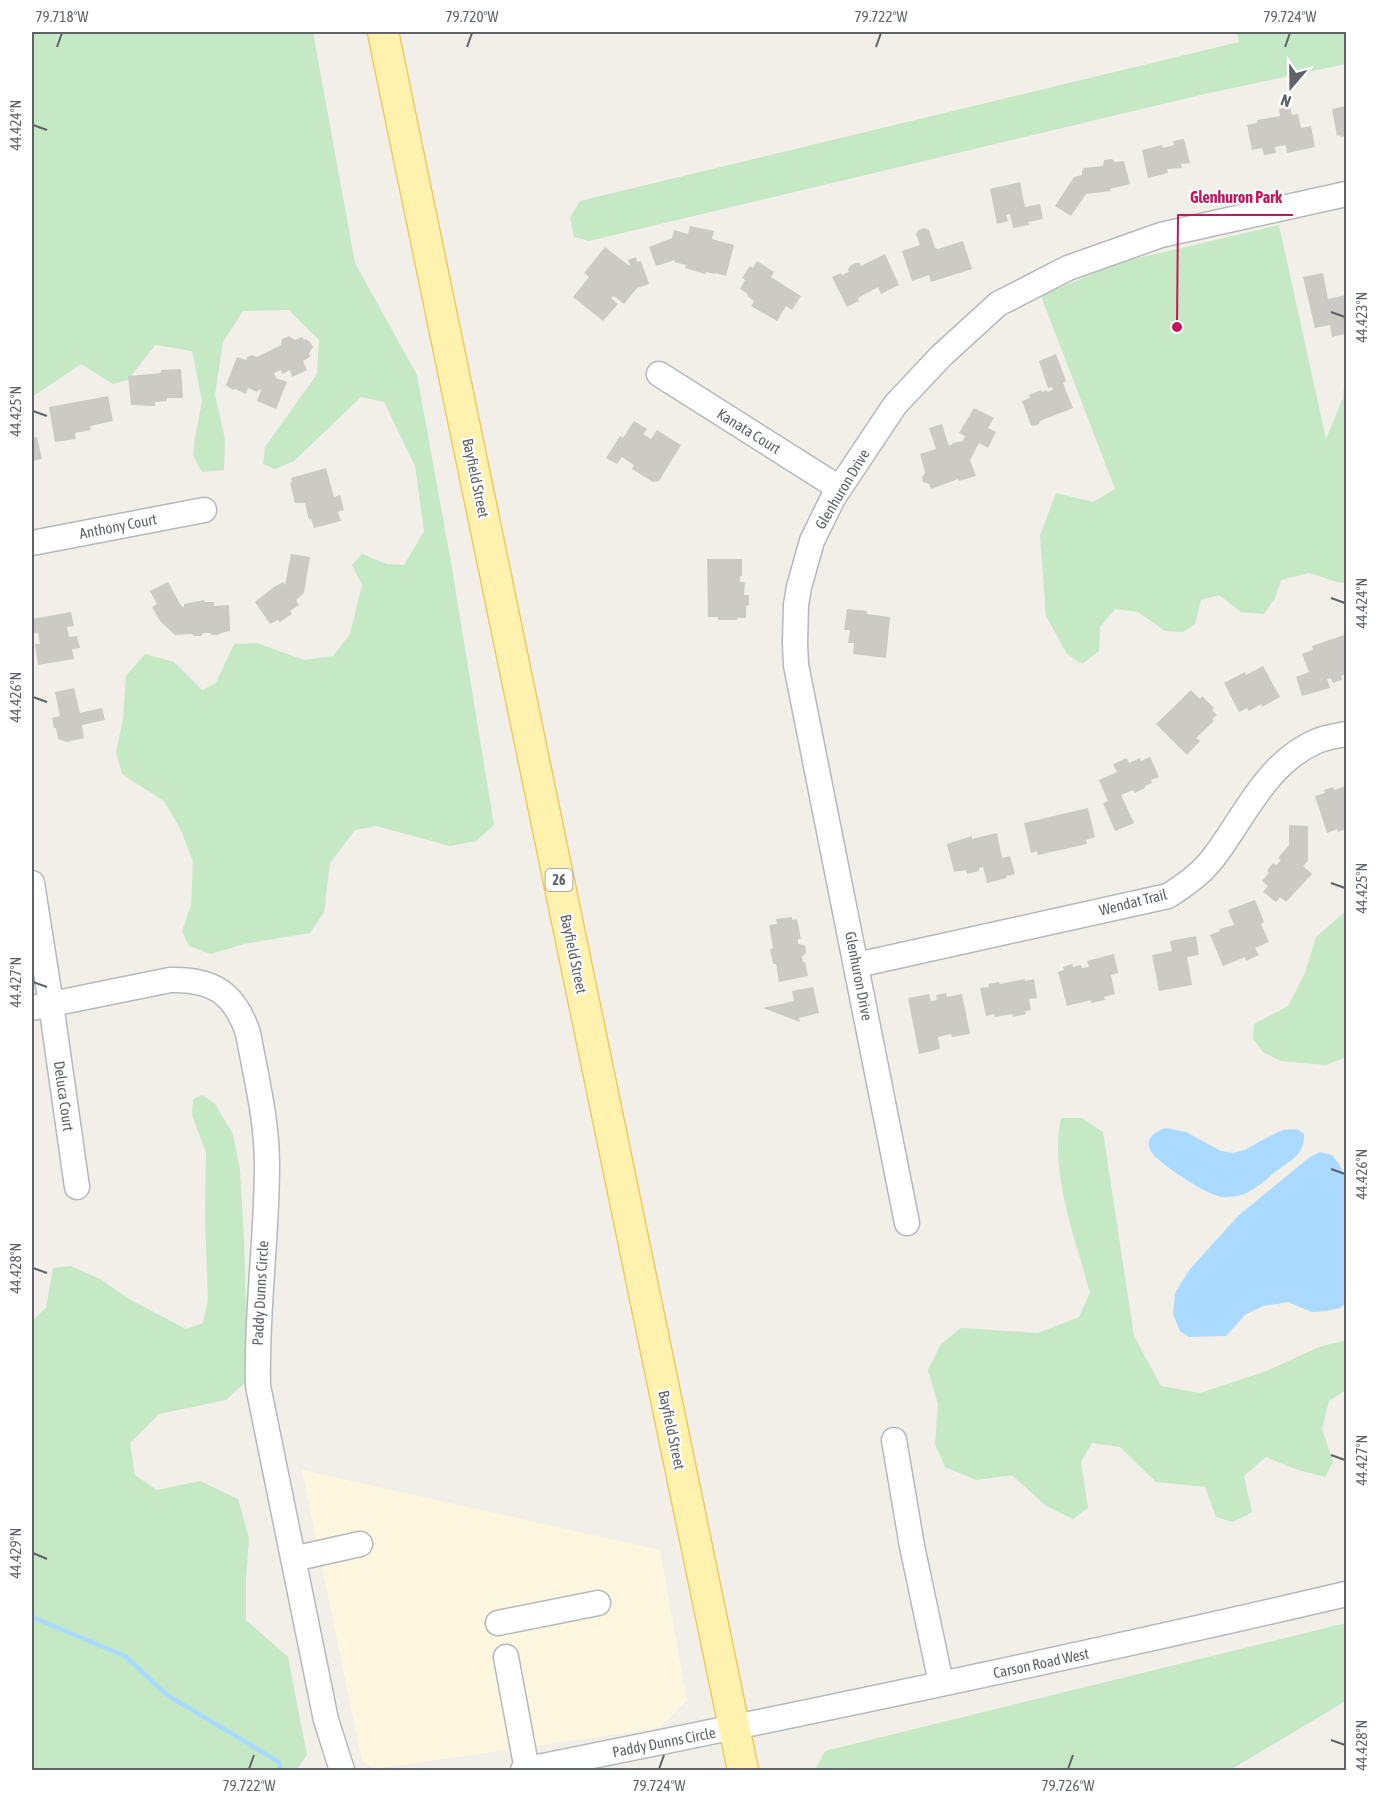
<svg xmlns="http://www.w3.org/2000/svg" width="1378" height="1802" font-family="'Asap Condensed',sans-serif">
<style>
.commercial{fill:#fef7e0}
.green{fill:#c5e8c5}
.water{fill:#aadaff}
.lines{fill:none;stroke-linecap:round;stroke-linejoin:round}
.stream{stroke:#aadaff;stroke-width:4.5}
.building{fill:#cccac5}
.minor-casing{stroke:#b5b8bc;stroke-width:27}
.major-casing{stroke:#f2c960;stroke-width:33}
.minor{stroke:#fff;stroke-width:24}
.major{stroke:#fff2af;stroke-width:30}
.ticks{fill:none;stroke:#5f6368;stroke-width:2}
.labels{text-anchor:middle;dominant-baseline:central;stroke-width:4.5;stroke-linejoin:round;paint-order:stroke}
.shield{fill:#fff;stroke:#8f9295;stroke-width:1.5}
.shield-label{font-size:14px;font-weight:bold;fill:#5f6368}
.street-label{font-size:15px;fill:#5f6368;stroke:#fff}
.leader{fill:none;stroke:#c2185b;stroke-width:2}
.callout-dot{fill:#c2185b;stroke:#fff;stroke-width:2}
.callout-label{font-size:16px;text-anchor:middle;font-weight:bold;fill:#c2185b;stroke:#fff;stroke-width:4.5;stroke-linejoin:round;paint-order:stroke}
.neatline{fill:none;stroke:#5f6368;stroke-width:2}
.ticks-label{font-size:15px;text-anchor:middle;fill:#5f6368}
</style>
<rect width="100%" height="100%" fill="#f1efe8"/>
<path class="commercial" d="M302,1470L660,1550L687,1700L660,1728L374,1769L362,1761Z"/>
<path class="green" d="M32,32H313L355,263L417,375L450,557L494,825L476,841L450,846L376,826L355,830L330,863L324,912L310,933L244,944L211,954L189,946L182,931L191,905L193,862L181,830L164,801L122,774L116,752L123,719L126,676L145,654L174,662L202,690L216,683L234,644L257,643L304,660L333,656L350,634L362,585L352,565L362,554L387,564L404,565L424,531L415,466L384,402L361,397L294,461L275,469L263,464L265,447L317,374L319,340L289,310L243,311L223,342L215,395L225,439L224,470L202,472L193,455L195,438L202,401L192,351L155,345L128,380L113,384L81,364L32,397Z
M1237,32H1346V64L1209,93L589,241L574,237L570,218L580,201L1239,42Z
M1279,225L1326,439L1343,398L1346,363V583L1337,582L1309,573L1281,580L1275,598L1264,614L1241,612L1219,595L1201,600L1195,624L1183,632L1165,631L1138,612L1115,609L1100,627L1099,651L1082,664L1067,654L1046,616L1040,535L1056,493L1093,502L1115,489L1041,296L1117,263Z
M1346,911V1057L1326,1065L1281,1061L1263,1052L1253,1039L1254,1024L1288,1006L1305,973L1316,937Z
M202,1095L215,1104L233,1134L240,1169L244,1240L248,1380L226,1400L159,1414L130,1443L135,1475L157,1490L200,1481L238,1499L249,1538L246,1578V1620L288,1657L307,1755L296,1770H32V1321L46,1308L53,1268L71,1266L100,1279L131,1300L186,1329L203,1323L208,1299L205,1217L206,1153L192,1115L193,1099Z
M1061,1118H1082L1103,1132L1134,1336L1161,1386L1200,1393L1267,1371L1319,1347L1346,1340V1390L1329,1401L1322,1429L1333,1462L1325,1477L1295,1469L1266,1457L1244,1476L1252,1512L1233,1522L1216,1517L1205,1487L1156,1482L1120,1447L1092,1443L1081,1462L1088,1508L1073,1519L1046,1506L1012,1475L976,1480L945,1467L935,1444L938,1404L928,1370L941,1344L961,1328L1038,1333L1079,1317L1090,1293C1076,1240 1049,1172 1061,1118Z
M1346,1623V1701L1230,1770H815L825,1751Z"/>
<path class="water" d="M1166,1128L1186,1132L1221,1151L1233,1153L1245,1150L1266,1138L1283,1130L1297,1129L1304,1134C1305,1153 1293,1159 1279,1169C1266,1179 1253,1193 1237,1196C1231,1197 1223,1198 1218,1196C1203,1192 1163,1166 1153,1154C1142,1141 1154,1131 1166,1128Z
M1320,1152L1332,1155L1339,1164L1345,1177L1346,1303L1340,1308L1326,1311L1312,1312L1288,1302L1263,1306L1246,1314L1226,1336L1189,1337L1180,1331L1173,1314L1175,1293L1190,1269L1239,1215L1310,1157Z"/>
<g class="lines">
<path class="stream" d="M32,1617L125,1656L167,1695L279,1762L280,1770"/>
</g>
<path class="building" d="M1346,106V136L1341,137L1340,135L1337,136L1332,109Z
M1290,107L1292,115L1298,114L1301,128L1311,126L1315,147L1287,153L1286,145L1275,147L1276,153L1264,155L1262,148L1252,150L1247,125L1257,123V120L1280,116L1279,109Z
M1184,139L1190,163L1181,164L1182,168L1167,169L1168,173L1148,178L1142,150L1162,145L1163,148L1174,145L1173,141Z
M1112,159L1115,162L1124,161L1130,184L1110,189L1111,191L1086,194L1071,216L1055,206L1074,177L1082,175V171L1084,168L1103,166L1104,160Z
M1020,182L1025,207L1040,204L1043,219L1028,222L1029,225L1013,228L1010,214L1006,215L1008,221L997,224L990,189Z
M690,226L714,231L712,239L734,245L726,276L715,273V274L706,272L705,274L685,268L686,265L674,262L675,260L656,266L649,247L672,238L674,230L688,234Z
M924,228L929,230L935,248L938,249L963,241L972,269L931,282L929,275L912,281L902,251L920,245L916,234L918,230Z
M605,247L628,265H630L628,260L636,257L637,262L641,261L649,284L637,288L624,304L614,296L611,298L618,304L603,321L573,297L589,277L584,273Z
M885,254L899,285L881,294L878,287L858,298L859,301L847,307L832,277L841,273L842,275L849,272L848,269L851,265L856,263H860L861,266Z
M757,261L774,272L771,277L801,296L792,310L786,306L777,321L751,306L754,301L747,296L748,294L740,289L745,280L742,278L750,266L753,268Z
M1323,273L1328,299L1346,295V329L1344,330L1345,334L1332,337L1330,325L1315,328L1303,277Z
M289,336L295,340L302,337L304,340L306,339L310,342L313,347L309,353L310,357L303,361L307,370L292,377L290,370L282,374L281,370L274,373L276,378L287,382L276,409L257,401L261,390L259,389L258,392L248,388L246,394L235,389L233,390L226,385L237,357L246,360L247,357L252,355L257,357L281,345L282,339Z
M1056,354L1066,381L1063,383L1073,408L1040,421L1039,424L1034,426L1031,425L1022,401L1030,398L1029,395L1041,390L1042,392L1047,390V392L1053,390L1052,387L1048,388L1039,361Z
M181,369L183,398H167V401L155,402V406L131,405L128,376L161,373V370Z
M108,396L113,421L90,426L91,430L75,433L76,439L55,442L49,407Z
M974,408L994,418L988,428L996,432L988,448L979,443L970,460L976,476L959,481L958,479L931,489L929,484L923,482L922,478L925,472L920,454L936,449L929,428L942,424L949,446L953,443L963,441L965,436L959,433Z
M634,421L647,429L643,434L651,439L657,430L681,445L659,481L653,482L632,469L634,465L622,457L617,464L606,458L620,436L623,438Z
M37,437L42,459L32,461V438Z
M326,468L334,497L340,495L344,510L338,512L341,521L314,528L311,519L309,520L305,503H295L290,483L292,482L291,478Z
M291,554L310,557L304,593L296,600L299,605L290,611L292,614L280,622L278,620L270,624L255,602L274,587L283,582L285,585Z
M707,559H742V576H740V582H745L744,595H749V605L746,606V618H737V620H718V617H708Z
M168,582L180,604L184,608V604L204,600L205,602H214V606L229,605L230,631L221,633L218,635H212L210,633H203L201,636H194L191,634L175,635L160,621L152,607L157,604L150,591Z
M847,609L867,611V614L890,617L886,658L853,654L854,643H848L850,630H844Z
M71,612L74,626L67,627L69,637L77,636L80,648L72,649L74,659L38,665L35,644H40L38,633H34L32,619Z
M1344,635L1346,641V674L1341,676L1342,680L1333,683L1331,678L1327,679L1330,688L1302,696L1296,677L1309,672L1302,654L1313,650L1312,646Z
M1263,666L1280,697L1262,707L1261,704L1249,711L1247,708L1239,712L1224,683L1245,672L1246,675Z
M74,688L80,713L102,708L105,720L82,725L84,738L67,742L58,739L56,728H54L52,718L60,716L55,692Z
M1191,690L1200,699L1202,696L1214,708L1212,710L1217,715L1212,719L1214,721L1196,738L1200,741L1187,755L1156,724Z
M1150,757L1159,777L1151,780L1152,783L1145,786V788L1135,793L1133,790L1121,795L1134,823L1115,831L1103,803L1108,801L1099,780L1117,772L1113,764L1127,758L1129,763L1140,758L1141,761Z
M1346,786V829L1338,832L1337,829L1327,833L1315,796L1325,793L1324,790L1333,787L1334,790Z
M1088,808L1095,837L1086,840L1087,844L1038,855L1037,851L1031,853L1024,823Z
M1289,825L1308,826V861L1303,866L1312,874L1286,902L1280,897L1276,902L1263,892L1268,886L1262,881L1269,873L1267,871L1273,863L1276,865L1281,860L1278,858L1289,845Z
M997,833L1002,858L1010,856L1015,874L1006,876L1007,878L987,883L983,867L979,868V871L967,874L966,870L954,872L947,844L972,836V839Z
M1255,900L1264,922L1261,924L1269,942L1255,948L1259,955L1246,961L1245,957L1223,966L1210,935L1220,931L1219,929L1234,925L1228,910Z
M792,917V920L797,919L801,939H798V944L805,945L806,953L802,957L803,962H805L808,976L779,982L776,964H773L770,949L773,948L769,925L777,924L776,919Z
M1196,936L1199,955L1187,957L1192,985L1159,991L1152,955L1172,951L1170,941Z
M1114,954L1118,973L1111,975L1115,994L1104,997L1105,1000L1091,1003V1000L1067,1006L1058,972L1064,970L1063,967L1072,964L1073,967L1081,965L1082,968L1089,967L1087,961Z
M1025,979V981L1034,979L1037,998L1029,999L1031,1010L1025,1011L1026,1014L1013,1017L1012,1014L995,1017L994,1014L986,1016L980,988L989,987L988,984L999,982L1000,984Z
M813,987L819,1013L799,1018L800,1022L763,1008L794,1001L792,991Z
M946,993L947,997L962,994L970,1034L952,1037L951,1034L938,1037L940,1049L919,1054L908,998L929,994L931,1001L937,1000L936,995Z"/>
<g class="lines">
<g class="minor-casing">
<path id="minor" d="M659,374L839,488
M32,543L204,510
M32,883L51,1004L77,1187
M857,965L1168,896C1185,885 1201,874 1214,857C1245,816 1266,764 1315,742C1325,737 1336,736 1346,734
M32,1008L170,980C212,979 234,992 248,1033C256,1077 267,1120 267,1165C267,1239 256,1312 258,1386L326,1720L342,1770
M907,1223L796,665L795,643L796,605L799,587L812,541L833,498L895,405L941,356L998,304L1068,268L1161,235L1346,194
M894,1440L912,1546L941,1683
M293,1559L360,1544
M498,1623L598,1603
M506,1657L527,1770
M523,1770C798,1715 1073,1658 1346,1594"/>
</g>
<g class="major-casing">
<path id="major" d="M383,32L743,1770"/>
</g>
<use href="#minor" class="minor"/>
<use href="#major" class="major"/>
</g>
<path class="ticks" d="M57,47L62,33M467,47L472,33M876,47L881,33M1285,47L1290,33M33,125L47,130M1331,312L1345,317M33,411L47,416M1331,598L1345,603M33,697L47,702M1331,883L1345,888M33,982L47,987M1331,1169L1345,1174M33,1268L47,1273M1331,1455L1345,1460M33,1553L47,1559M1331,1740L1345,1745M249,1769L254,1755M659,1769L664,1755M1068,1769L1073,1755"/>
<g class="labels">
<rect class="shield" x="545.5" y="869" width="27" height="22" rx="4.5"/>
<g class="shield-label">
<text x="559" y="880">26</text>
</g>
<g class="street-label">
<text transform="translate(749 431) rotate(32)">Kanata Court</text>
<text transform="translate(476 478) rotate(78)">Bayfield Street</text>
<text transform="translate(842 489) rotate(-59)">Glenhuron Drive</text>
<text transform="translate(118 526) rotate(-11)">Anthony Court</text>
<text transform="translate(1133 902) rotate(-14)">Wendat Trail</text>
<text transform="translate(574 954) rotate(78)">Bayfield Street</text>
<text transform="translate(859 976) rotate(79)">Glenhuron Drive</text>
<text transform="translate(64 1096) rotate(82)">Deluca Court</text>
<text transform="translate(260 1293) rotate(-87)">Paddy Dunns Circle</text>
<text transform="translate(672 1430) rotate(78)">Bayfield Street</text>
<text transform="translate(1041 1663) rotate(-12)">Carson Road West</text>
<text transform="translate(664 1742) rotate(-11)">Paddy Dunns Circle</text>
</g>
</g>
<path class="leader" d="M1177 327L1178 215H1293"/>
<circle class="callout-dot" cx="1177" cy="327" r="6"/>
<g class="callout-label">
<text x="1236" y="203">Glenhuron Park</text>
</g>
<rect width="1378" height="1802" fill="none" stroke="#ffffff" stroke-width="66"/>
<g transform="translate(1291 87) rotate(200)" stroke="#ffffff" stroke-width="4.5" paint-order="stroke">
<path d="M0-4.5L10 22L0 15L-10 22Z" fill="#5f6368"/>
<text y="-9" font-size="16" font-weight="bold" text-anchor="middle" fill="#5f6368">N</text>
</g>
<rect x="33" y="33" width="1312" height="1736" class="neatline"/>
<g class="ticks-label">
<text x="62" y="22">79.718°W</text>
<text x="472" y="22">79.720°W</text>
<text x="881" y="22">79.722°W</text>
<text x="1290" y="22">79.724°W</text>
<text transform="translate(16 125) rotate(-90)" y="5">44.424°N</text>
<text transform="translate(1362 317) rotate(-90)" y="5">44.423°N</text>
<text transform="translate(16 411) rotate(-90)" y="5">44.425°N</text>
<text transform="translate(1362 603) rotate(-90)" y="5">44.424°N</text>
<text transform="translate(16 697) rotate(-90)" y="5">44.426°N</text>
<text transform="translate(1362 888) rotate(-90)" y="5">44.425°N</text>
<text transform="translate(16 982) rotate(-90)" y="5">44.427°N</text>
<text transform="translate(1362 1174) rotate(-90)" y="5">44.426°N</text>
<text transform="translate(16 1268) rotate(-90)" y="5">44.428°N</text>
<text transform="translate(1362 1460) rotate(-90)" y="5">44.427°N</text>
<text transform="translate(16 1553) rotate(-90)" y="5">44.429°N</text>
<text transform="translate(1362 1745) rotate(-90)" y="5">44.428°N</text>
<text x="249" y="1791">79.722°W</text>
<text x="659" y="1791">79.724°W</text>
<text x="1068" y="1791">79.726°W</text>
</g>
</svg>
